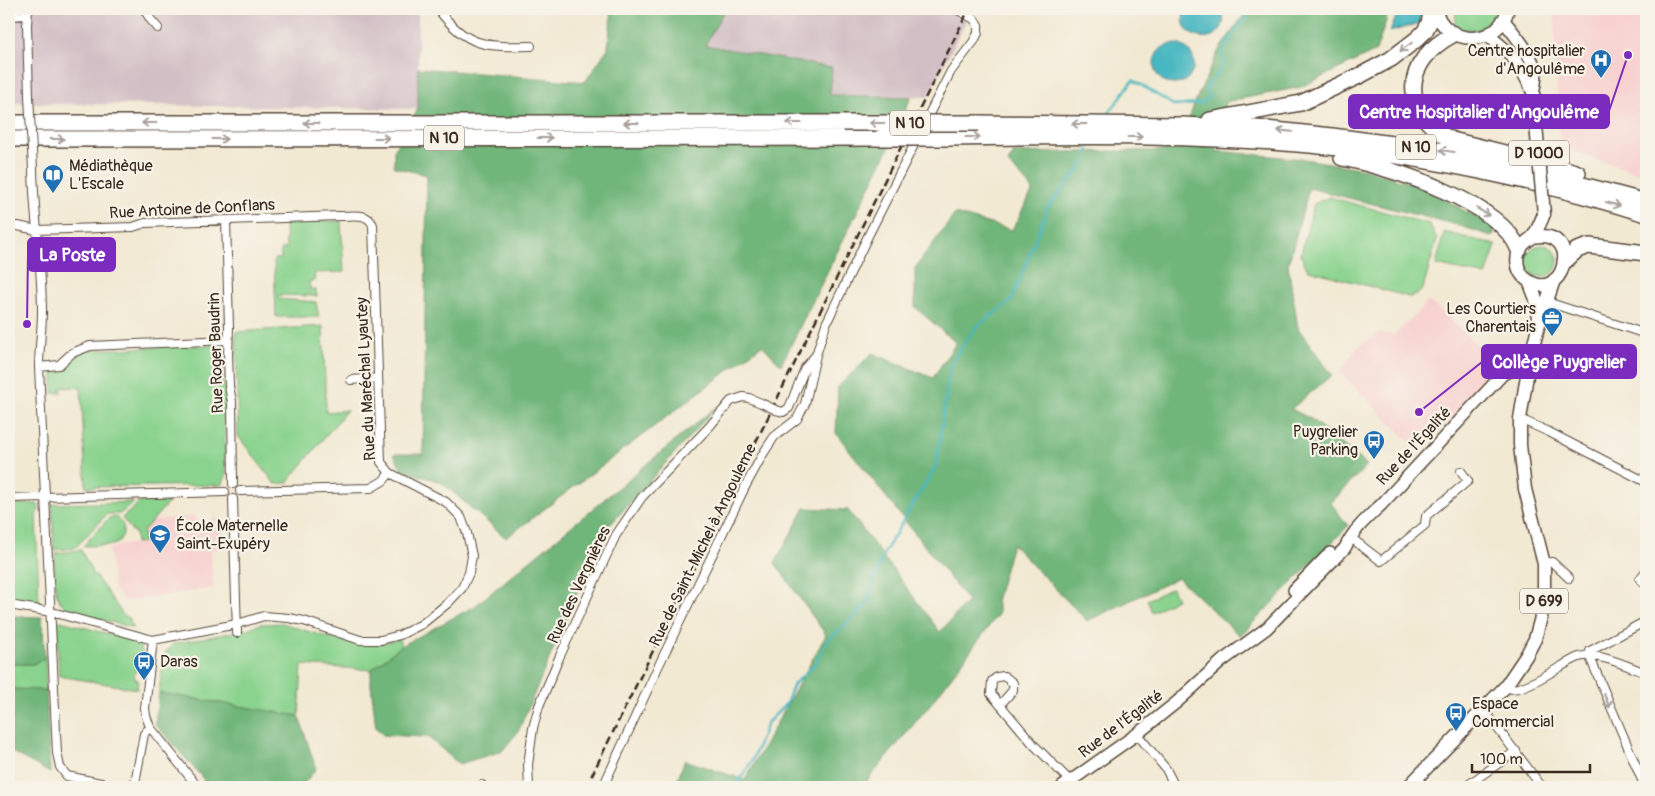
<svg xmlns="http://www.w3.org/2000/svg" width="1655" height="796" font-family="Pangolin,sans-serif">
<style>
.built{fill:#f7d0cf}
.industrial{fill:#d2bec5}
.green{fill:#8ad38e;stroke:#627e56}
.forest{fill:#6fb579;stroke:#55704c}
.water{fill:#48b7c1;stroke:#427070}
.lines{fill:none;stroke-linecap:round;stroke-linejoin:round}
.stream{stroke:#48b7c1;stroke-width:2.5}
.street-casing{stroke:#564739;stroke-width:10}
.secondary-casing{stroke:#564739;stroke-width:14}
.primary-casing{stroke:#564739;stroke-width:15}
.highway-casing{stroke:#564739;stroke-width:18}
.street{stroke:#fff;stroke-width:8}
.secondary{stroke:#fff;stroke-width:11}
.primary{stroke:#fff;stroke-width:12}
.highway{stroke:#fff;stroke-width:15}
.rail{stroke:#3b2a1e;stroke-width:2.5;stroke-dasharray:8 4;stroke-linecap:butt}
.street-bridge-casing{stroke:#564739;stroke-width:10;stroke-linecap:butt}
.primary-bridge-casing{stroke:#564739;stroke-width:15;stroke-linecap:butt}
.highway-bridge-casing{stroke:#564739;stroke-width:18;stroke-linecap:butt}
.street-bridge{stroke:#fff;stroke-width:8}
.primary-bridge{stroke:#fff;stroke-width:12}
.highway-bridge{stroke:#fff;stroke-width:15}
.oneway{stroke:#a79f9a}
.labels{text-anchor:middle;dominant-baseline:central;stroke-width:4.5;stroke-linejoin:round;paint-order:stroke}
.shield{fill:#f7f3e8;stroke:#73665b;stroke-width:1}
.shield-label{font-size:15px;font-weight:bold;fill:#3b2a1e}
.poi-label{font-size:16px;fill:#3b2a1e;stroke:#f7f3e8;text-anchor:start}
.street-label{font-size:16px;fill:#3b2a1e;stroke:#f7f3e8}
.leader{fill:none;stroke:#7b2cbf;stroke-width:2}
.callout-dot{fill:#7b2cbf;stroke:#f7f3e8;stroke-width:2}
.callout{fill:#7b2cbf;stroke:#7b2cbf;stroke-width:2}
.callout-label{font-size:18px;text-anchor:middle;font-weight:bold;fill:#fff}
</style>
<rect width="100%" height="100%" fill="#f7f3e8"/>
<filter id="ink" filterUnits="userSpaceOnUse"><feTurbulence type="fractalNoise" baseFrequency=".02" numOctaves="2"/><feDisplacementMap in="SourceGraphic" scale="10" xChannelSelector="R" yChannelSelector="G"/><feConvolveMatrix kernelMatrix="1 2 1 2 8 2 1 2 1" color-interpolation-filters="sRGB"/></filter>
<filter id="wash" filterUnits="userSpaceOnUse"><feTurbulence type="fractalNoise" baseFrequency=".0096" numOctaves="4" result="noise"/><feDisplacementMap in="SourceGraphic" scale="20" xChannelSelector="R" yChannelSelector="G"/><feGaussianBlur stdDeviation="1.12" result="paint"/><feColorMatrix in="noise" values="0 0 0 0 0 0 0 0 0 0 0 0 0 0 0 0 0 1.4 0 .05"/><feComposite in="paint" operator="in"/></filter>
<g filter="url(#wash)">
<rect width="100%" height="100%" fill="#f2e9d3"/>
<path class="built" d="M1554,9H1646V176L1559,147Z
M1429,301L1501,366L1420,452L1339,372L1357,348L1378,333L1394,335Z
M194,515L203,525L216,517L223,525L224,548L210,550L214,588L127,601L123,599L114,589L109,549L121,545L144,542L143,531L152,521Z"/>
<path class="industrial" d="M9,9H418V109L9,103Z
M725,9H972L928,97L830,95L832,68L705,45Z"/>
<path class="green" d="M1456,9H1501C1493,28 1477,33 1457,28L1455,24Z
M1329,197L1429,224L1437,239L1423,289L1417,295L1409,297L1309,270L1304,264L1301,254L1314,204Z
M341,221L344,272L314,273L315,281H309L310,289L316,290L317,296L278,295V299L316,302L319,317H276L274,259H281V249H286L285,223Z
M1444,232L1496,245L1486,276L1436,265Z
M1526 261a16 16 0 1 1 32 0a16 16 0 1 1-32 0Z
M323,326L326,412L347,410L287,483L275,484L238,436L236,332Z
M216,345L220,346L223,352L224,387L228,400L224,404L226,476L223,483L220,485L86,487L81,387L61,388V393H53V369C72,367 72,355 87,350Z
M134,502L120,514H107L75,548L54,550L52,505L55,504Z
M140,502H169L143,531L144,542L136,543L135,532H133L122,518Z
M9,504H37L38,505L39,510L36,514L39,604L9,598Z
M116,517L123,525V534L118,543L113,545L83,546L109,518Z
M81,550L92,572L91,573L92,575L94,574L124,616L128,617L133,628L67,610L59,600L56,591L54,558L56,557V553Z
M1172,588L1177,599L1152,612L1147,600Z
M61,621L137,642L142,651V665L136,668L134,678L138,680L137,689L59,676L57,625L58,622Z
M283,623C305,631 353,646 376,644C384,643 392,641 399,639L401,646L371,670L302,665L299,716L159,693L164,654L173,644L244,630L260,624Z
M45,658L46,690L9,689V664H33Z"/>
<path class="forest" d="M612,9H725L705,45L832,68L830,95L911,97L889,148L781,365L762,345L506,538L441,482L402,470L394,454H423L427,175L394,167V150L418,109V68L585,82L608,48Z
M1248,9H1390L1376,51L1301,87L1225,102L1216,151L1304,159L1365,169L1420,186L1494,227V234L1490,236L1461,226L1309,188L1288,265L1298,328L1332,375L1291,409L1311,419L1367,465L1331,503L1348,526L1240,636L1178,578L1087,621L1012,544L996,601L999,613L933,701L862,787H674L685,760L745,780L826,635L775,563L805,508L848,510L940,632L968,601L836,433L838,387L872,353L933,378L956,343L915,307V268L955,214L1012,230L1033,190L1008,163L1014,153L1178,150L1195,102L1219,50Z
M717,406L602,534L518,732L502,751L459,764L428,737L383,735L376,728L371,685V670L401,646L475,606Z
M9,616L42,617L45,658L33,664H9Z
M9,689L46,690L50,773L9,750Z
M159,693L299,716L316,769L301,787H208L201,776L155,724Z"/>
<path class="water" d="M1185,9H1222C1234,48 1172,46 1185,9Z
M1399,9H1421L1420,23L1390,32Z
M1154 64a20 20 0 1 1 40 0a20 20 0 1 1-40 0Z"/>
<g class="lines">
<path class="stream" d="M1109,113L1133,80L1175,106L1204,103L1209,97L1206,88L1224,65L1222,54L1227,43L1252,9
M735,787L753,759L767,723L786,704L794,684L814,665L829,639L865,607L883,555L936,466L950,365L975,328L1011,301L1049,205L1079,170L1090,146"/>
</g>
</g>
<g filter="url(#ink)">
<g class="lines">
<g class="street-casing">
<path id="street" d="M28,9L27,25L29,96
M144,9L151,20L158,28
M438,9C466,47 486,47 531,46
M9,16L27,15
M924,124L951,71L974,41L978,33V25L974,19L956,9
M33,169C34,217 42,265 42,312C42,330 39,349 39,367L57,753L60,767L67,776L120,787
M226,220L229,327L228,355L229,386L232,402L233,484
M9,226H18L36,230L133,227L145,223L340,216C353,216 367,212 373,225L381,462L390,473L446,502L461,517L467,533L472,556L469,573L462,588L448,603L422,624L400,635L381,640H360L304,621L289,618L264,616L237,624L153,640L52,612L9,605
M1544,301L1646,334
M39,367L59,365L72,353L90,346L228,340
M351,380L378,378
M776,410L783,412L789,408L805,368L815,356
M1520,419L1549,432L1646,482
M240,491L371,488L383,481L390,473
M9,498L225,492
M233,499L237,633
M1350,537L1381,561L1425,525L1426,516L1468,481L1461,471
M1544,564L1552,562L1569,578
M1646,571L1640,579L1646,585
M153,640L145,708L146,716L150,727L193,781L195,787
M1505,687C1520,697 1562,663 1579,657C1596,651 1629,667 1646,673
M1000,705L1013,690V683L1004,676L997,677L992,681L991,694L1034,745L1071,782
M1483,709L1542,787
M1137,734L1166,769L1175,787
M127,787L131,786L135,783L144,734L150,727
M481,787L482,785
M529,787L528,765L533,728L539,706L559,658L616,535L642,497L709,427L731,401L743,397L749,398L761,403
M603,787L658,667L745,487L763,454L774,437L797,419L805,404L816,355L826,324L867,238L918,137
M1465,787L1516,751
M1645,787L1589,655L1590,651L1646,621"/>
</g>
<g class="secondary-casing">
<path id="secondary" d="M1294,590L1330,553
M1062,787L1137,734L1177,702L1222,661L1267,628L1345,548C1353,530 1367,518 1381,505L1503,374L1517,368L1528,369"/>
</g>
<g class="primary-casing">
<path id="primary" d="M1435,9C1445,47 1498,48 1508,9
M1503,20C1513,32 1534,57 1535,72C1536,78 1534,86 1533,92
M1487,35C1512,53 1520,63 1533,92
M1533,237C1586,227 1563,308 1526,279C1516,271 1514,255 1523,245C1526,241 1532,239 1534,235C1538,229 1541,221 1544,214
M1529,281L1536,299L1538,319
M1408,787L1505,687L1526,656L1535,639L1540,621L1544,603V564L1525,489L1520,445V419L1528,369L1538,327L1554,280"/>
</g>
<g class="highway-casing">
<path id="highway" d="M1454,34C1402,61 1399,112 1452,140L1553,165L1578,173
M1210,120L1301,103L1361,75L1391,59L1417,39L1425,31L1429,23L1432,9
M9,123H843
M978,123L1180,125L1256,128L1332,136L1468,154L1646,202
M924,138C1053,137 1182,133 1310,145C1424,156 1536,180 1646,214
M9,139L880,138
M1342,158C1389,167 1501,202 1519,250
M1565,261L1577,250L1589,246L1646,253"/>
</g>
<use href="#street" class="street"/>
<use href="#secondary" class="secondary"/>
<use href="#primary" class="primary"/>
<use href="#highway" class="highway"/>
<path class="rail" d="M586,787L969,9"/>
<g class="street-bridge-casing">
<path id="street-bridge" d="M29,96L33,169
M761,403L776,410"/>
</g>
<g class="primary-bridge-casing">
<path id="primary-bridge" d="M1533,92L1544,214"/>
</g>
<g class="highway-bridge-casing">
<path id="highway-bridge" d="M843,123H978
M880,138H924"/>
</g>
<use href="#street-bridge" class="street-bridge"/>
<use href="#primary-bridge" class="primary-bridge"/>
<use href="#highway-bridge" class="highway-bridge"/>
</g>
<defs><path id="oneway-shaft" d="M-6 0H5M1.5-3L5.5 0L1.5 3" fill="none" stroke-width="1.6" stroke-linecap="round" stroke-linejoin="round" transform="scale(1.25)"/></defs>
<g class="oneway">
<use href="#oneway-shaft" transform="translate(1406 47) rotate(143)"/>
<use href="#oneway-shaft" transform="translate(149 123) rotate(180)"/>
<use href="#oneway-shaft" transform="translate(311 123) rotate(180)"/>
<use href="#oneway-shaft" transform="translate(631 123) rotate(180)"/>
<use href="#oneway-shaft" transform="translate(794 123) rotate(180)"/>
<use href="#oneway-shaft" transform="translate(877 123) rotate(-180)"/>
<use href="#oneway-shaft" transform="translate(1079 124) rotate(-180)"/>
<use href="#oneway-shaft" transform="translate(1285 131) rotate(-175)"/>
<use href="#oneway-shaft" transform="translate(973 137)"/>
<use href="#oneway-shaft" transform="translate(1135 137)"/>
<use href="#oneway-shaft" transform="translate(382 138)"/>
<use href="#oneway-shaft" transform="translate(545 138)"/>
<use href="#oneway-shaft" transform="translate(57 139)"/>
<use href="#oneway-shaft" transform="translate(220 139)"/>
<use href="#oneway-shaft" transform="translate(1447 151) rotate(-172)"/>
<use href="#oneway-shaft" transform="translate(1613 204) rotate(16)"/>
<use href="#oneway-shaft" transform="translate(1483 212) rotate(31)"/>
<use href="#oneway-shaft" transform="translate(1607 701) rotate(67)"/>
</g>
</g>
<defs>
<g id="hospital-pin" transform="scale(1.125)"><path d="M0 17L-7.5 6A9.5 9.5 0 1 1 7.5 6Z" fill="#1f6fb2" stroke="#f7f3e8"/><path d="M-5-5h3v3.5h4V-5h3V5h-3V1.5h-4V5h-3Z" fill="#fff"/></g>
<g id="library-pin" transform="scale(1.125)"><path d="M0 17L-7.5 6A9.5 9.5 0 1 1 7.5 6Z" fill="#1f6fb2" stroke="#f7f3e8"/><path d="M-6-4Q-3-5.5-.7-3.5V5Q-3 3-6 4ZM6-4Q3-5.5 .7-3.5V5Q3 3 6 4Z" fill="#fff"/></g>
<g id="office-pin" transform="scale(1.125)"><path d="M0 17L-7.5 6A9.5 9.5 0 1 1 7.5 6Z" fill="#1f6fb2" stroke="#f7f3e8"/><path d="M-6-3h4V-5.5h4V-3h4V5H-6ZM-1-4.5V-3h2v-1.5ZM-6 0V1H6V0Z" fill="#fff"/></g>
<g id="bus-pin" transform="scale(1.125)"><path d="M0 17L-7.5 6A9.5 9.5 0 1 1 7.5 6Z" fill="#1f6fb2" stroke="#f7f3e8"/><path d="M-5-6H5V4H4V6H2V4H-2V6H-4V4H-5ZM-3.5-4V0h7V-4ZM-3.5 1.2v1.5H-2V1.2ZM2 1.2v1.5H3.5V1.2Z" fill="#fff"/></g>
<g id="school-pin" transform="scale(1.125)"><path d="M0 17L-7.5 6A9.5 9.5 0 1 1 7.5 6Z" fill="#1f6fb2" stroke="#f7f3e8"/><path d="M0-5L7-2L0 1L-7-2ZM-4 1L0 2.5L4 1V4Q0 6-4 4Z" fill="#fff"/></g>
</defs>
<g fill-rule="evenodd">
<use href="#hospital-pin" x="1601" y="60"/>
<use href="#library-pin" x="53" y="175"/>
<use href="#office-pin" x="1552" y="318"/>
<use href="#bus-pin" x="1374" y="441"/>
<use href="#school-pin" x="160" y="535"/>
<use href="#bus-pin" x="144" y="662"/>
<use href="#bus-pin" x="1456" y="713"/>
</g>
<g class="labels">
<g class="shield">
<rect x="890" y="110.5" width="40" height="25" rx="4"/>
<rect x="424" y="125.5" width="40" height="25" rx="4"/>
<rect x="1396" y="134.5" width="40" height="25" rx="4"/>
<rect x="1509" y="140.5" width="60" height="25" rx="4"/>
<rect x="1520" y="588.5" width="48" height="25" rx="4"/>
</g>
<g class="shield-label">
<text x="910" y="123">N 10</text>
<text x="444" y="138">N 10</text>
<text x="1416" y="147">N 10</text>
<text x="1539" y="153">D 1000</text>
<text x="1544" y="601">D 699</text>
</g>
<g class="poi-label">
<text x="1585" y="51" text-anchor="end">Centre hospitalier<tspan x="1585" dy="18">d'Angoulême</tspan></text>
<text x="69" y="166">Médiathèque<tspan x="69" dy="18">L'Escale</tspan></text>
<text x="1536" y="309" text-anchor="end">Les Courtiers<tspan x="1536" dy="18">Charentais</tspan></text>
<text x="1358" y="432" text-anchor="end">Puygrelier<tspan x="1358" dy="18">Parking</tspan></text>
<text x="176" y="526">École Maternelle<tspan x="176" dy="18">Saint-Exupéry</tspan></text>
<text x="160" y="662">Daras</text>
<text x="1472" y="704">Espace<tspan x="1472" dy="18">Commercial</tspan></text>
</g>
<g class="street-label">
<text transform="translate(192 209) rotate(-3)">Rue Antoine de Conflans</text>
<text transform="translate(216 353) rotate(-92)">Rue Roger Baudrin</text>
<text transform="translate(366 379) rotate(-93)">Rue du Maréchal Lyautey</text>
<text transform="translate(1414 446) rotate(-47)">Rue de l'Égalité</text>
<text transform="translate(703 545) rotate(-64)">Rue de Saint-Michel à Angouleme</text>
<text transform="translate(579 585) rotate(-65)">Rue des Vergnières</text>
<text transform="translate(1121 724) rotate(-37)">Rue de l'Égalité</text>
</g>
</g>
<path class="leader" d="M1628 55L1609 111M27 324L28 254M1419 412L1482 362"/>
<g class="callout-dot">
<circle cx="1628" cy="55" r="5"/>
<circle cx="27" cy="324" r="5"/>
<circle cx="1419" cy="412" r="5"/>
</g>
<g class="callout">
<rect x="1349" y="95" width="260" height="33" rx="5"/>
<rect x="28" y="238" width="87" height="33" rx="5"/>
<rect x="1482" y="345" width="154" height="33" rx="5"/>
</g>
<g class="callout-label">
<text x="1479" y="118">Centre Hospitalier d'Angoulême</text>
<text x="72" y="261">La Poste</text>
<text x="1559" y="368">Collège Puygrelier</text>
</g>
<rect width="1655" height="796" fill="none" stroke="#f7f3e8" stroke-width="30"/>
<path d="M1472 764v8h118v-8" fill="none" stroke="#3b2a1e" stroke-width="2.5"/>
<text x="1480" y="764" font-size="15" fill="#3b2a1e" stroke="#f7f3e8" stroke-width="4" paint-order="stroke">100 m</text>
</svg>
